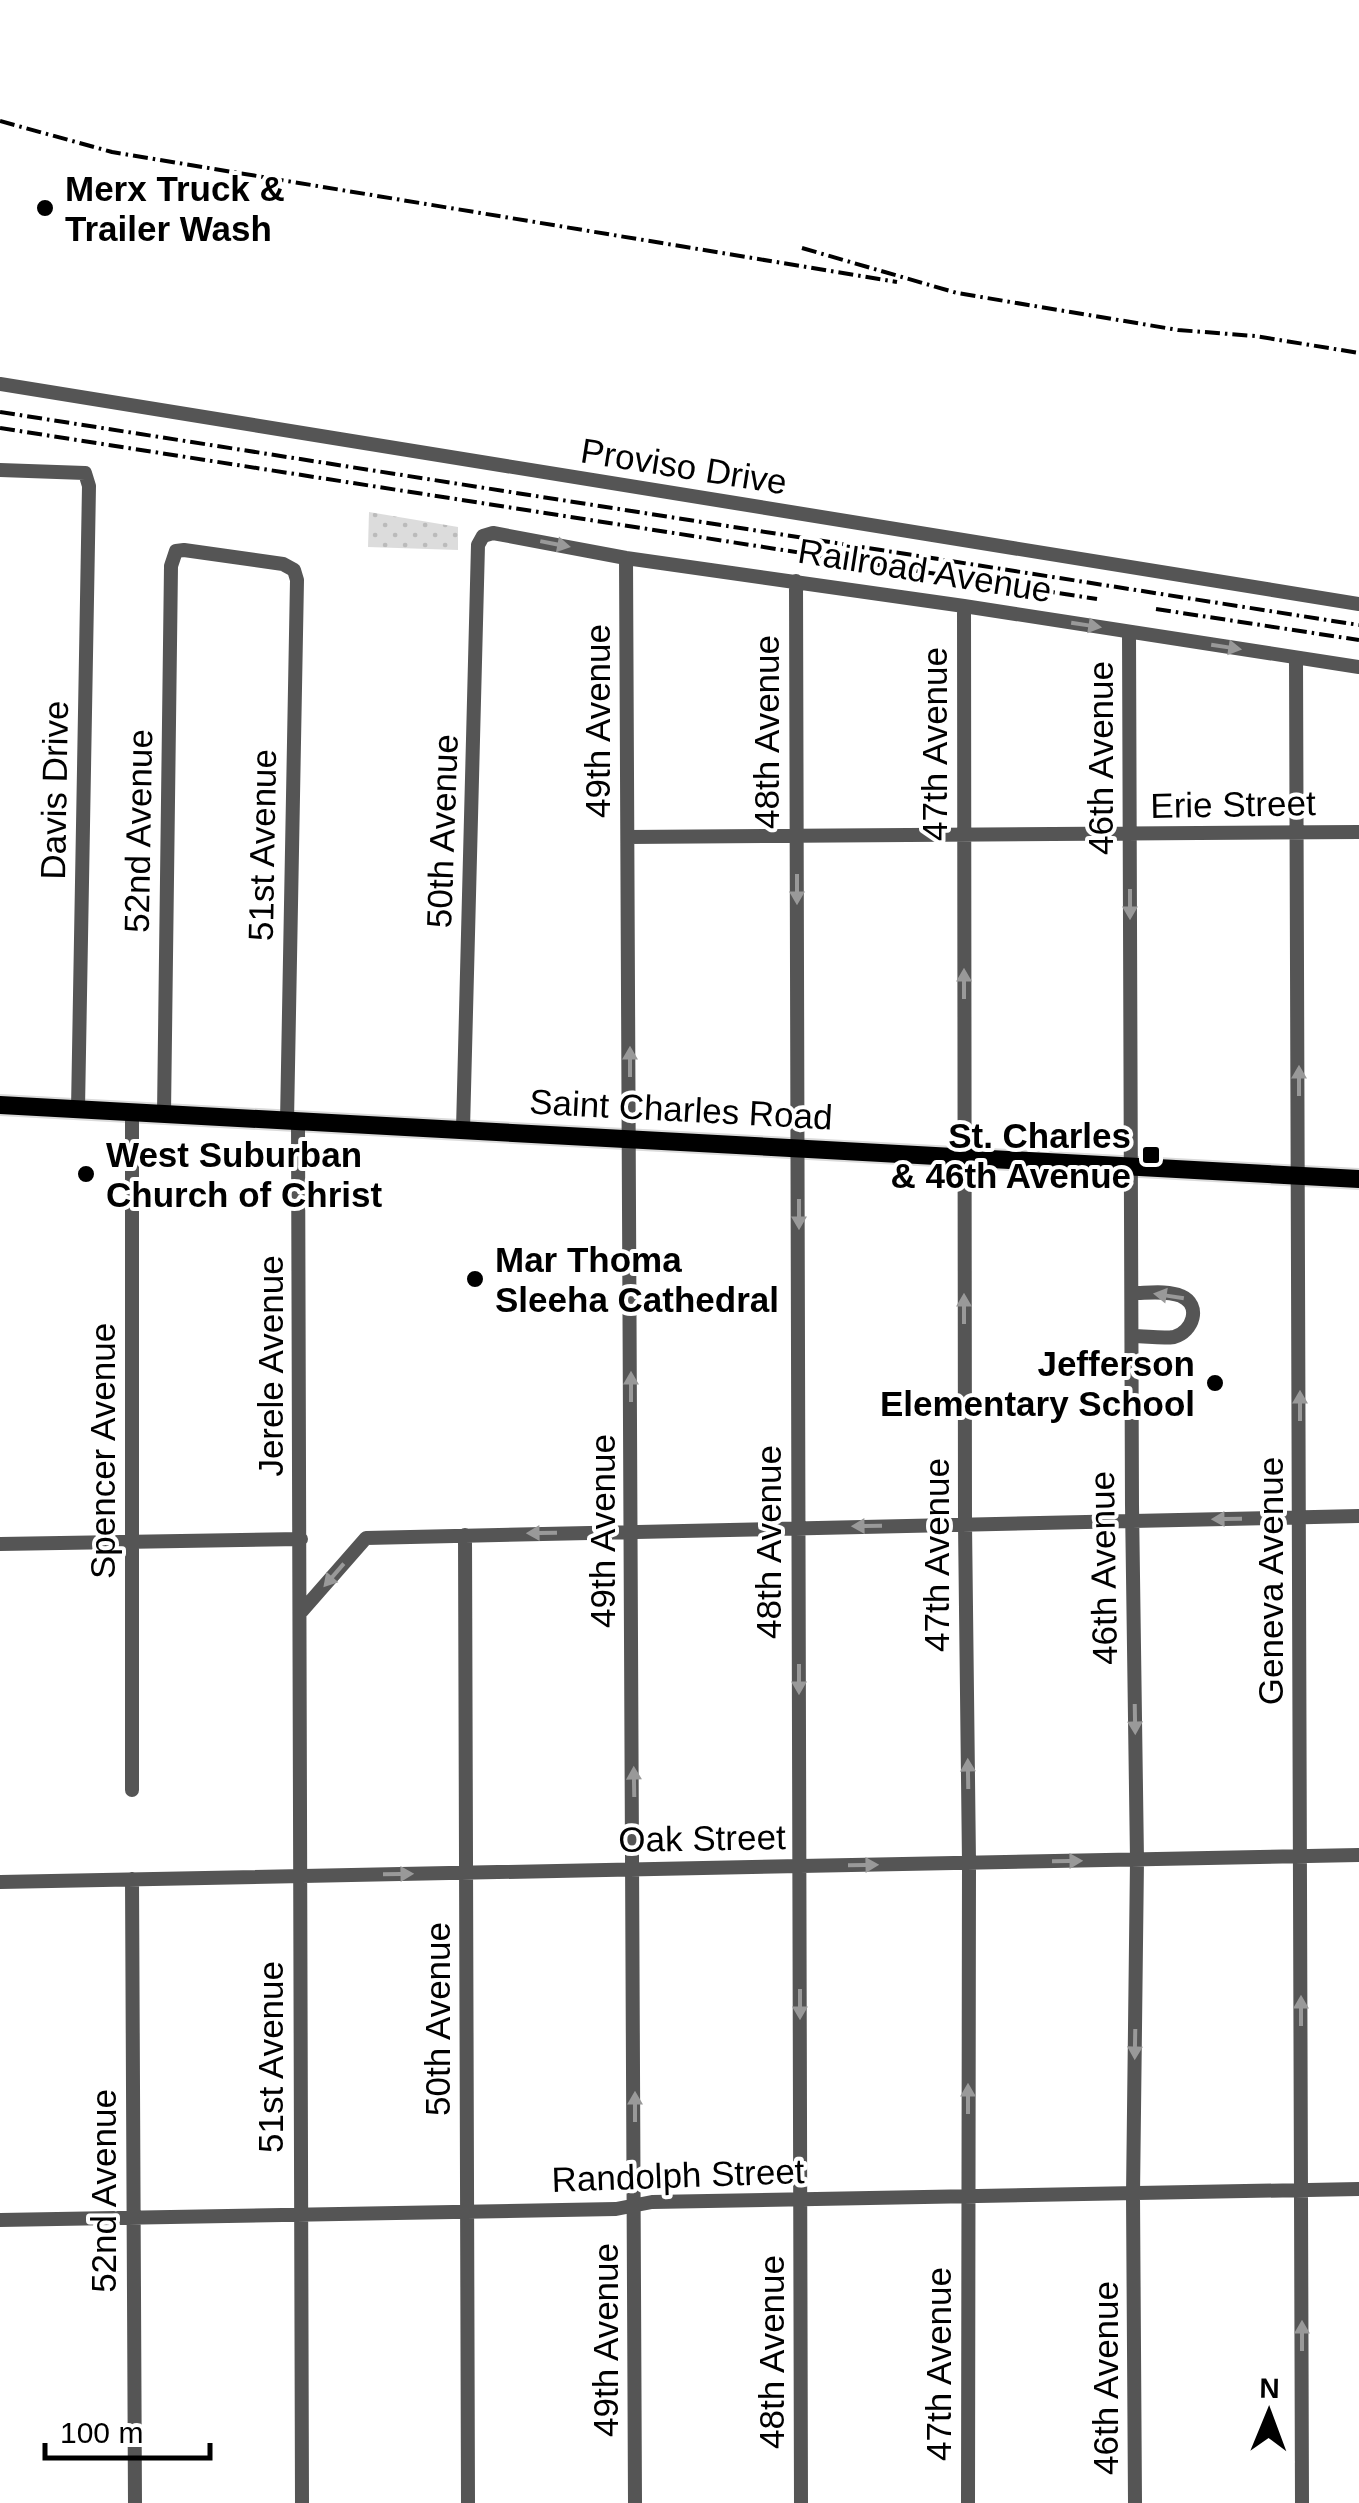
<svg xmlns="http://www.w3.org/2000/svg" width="1359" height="2503" font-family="Helvetica,sans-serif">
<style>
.grass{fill:url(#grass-dots)}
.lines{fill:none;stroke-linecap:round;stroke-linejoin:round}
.major-casing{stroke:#dbdbdb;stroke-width:22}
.minor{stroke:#555;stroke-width:14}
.major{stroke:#000;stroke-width:18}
.rail{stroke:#000;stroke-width:4;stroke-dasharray:15 5 2.5 5;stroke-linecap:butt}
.oneway{fill:#999}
.poi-dot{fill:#000;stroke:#fff;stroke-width:4}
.labels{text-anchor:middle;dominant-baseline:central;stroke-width:8;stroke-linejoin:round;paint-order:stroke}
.poi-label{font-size:35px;font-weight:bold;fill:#000;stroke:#fff;text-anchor:start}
.street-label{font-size:35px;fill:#000;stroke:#fff}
</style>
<defs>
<pattern id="grass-dots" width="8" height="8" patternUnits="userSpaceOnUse" patternTransform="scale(2.5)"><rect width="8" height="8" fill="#dcdcdc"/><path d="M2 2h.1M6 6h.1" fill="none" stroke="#bbb" stroke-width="1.8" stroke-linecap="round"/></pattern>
</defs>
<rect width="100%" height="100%" fill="#fff"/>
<path class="grass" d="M369,512L458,527V550L368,547Z"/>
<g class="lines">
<g class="major-casing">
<path id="major" d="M0,1105L1359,1179"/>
</g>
<path class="minor" d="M0,384L1359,604
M0,470L85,473L89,486L78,1109
M626,558L635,2503
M796,581L801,2503
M964,606L965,1524L969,1863L968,2503
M1129,632L1132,1505L1137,1860L1133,2195L1135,2503
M1296,658L1302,2503
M628,837L1359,832
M164,1114L171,566L176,551L184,550L283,564L294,570L297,580L287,1121
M298,1121L302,2503
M463,1129L478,545L483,536L493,533L626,558L964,606L1359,667
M1133,1293C1147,1293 1168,1290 1181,1296C1202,1305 1193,1332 1174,1337C1162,1339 1146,1336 1133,1336
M465,1535L468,2503
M0,1544L301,1539
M302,1611L366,1538L1359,1516
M132,1790V1112
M132,1879L135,2503
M0,1882L1359,1855
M0,2220L616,2209L652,2202L1359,2189"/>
<use href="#major" class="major"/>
<path class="rail" d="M0,121L112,152L897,282
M802,248L957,293L1178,330L1255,336L1359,353
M0,412L1359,625
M0,428L1097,599
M1156,609L1359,640"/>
</g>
<defs><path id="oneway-solid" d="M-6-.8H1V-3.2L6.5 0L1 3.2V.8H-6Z" transform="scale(2.5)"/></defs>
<g class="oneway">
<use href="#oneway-solid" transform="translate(555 544) rotate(11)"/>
<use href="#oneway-solid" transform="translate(1086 625) rotate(9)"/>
<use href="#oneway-solid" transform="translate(1226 647) rotate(9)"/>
<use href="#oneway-solid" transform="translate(797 889) rotate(90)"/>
<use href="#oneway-solid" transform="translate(1130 904) rotate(90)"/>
<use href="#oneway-solid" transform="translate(964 984) rotate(-90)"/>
<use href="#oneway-solid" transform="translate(630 1062) rotate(-90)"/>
<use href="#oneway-solid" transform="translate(1299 1081) rotate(-90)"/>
<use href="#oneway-solid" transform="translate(799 1214) rotate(90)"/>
<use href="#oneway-solid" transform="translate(1169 1296) rotate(-171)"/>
<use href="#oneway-solid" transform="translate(964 1309) rotate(-90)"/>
<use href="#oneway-solid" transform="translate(631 1387) rotate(-90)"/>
<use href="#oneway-solid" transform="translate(1300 1406) rotate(-90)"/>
<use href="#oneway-solid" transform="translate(1227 1519) rotate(179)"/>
<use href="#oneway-solid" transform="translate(867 1526) rotate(179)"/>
<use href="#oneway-solid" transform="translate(542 1533) rotate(179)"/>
<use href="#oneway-solid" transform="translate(334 1575) rotate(131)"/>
<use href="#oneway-solid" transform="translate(799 1679) rotate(90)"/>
<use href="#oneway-solid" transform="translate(1135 1719) rotate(89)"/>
<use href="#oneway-solid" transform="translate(968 1774) rotate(-91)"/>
<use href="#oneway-solid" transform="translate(634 1782) rotate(-91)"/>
<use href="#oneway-solid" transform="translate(1067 1861) rotate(-1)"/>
<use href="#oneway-solid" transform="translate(863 1865) rotate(-1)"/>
<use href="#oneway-solid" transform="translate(398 1874) rotate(-1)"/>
<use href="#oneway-solid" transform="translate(800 2004) rotate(90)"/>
<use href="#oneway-solid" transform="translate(1301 2011) rotate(-90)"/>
<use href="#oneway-solid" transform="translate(1135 2044) rotate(91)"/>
<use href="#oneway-solid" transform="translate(968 2099) rotate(-90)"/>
<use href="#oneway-solid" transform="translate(635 2107) rotate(-90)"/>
<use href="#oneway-solid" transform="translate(1302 2336) rotate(-90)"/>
</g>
<g class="poi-dot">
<circle cx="45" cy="208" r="10"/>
<rect x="1141" y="1145" width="20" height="20" rx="5"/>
<circle cx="86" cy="1174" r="10"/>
<circle cx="475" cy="1279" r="10"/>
<circle cx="1215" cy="1383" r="10"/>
</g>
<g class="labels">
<g class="poi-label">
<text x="65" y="188">Merx Truck &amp;<tspan x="65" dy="40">Trailer Wash</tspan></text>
<text x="1131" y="1135" text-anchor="end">St. Charles<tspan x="1131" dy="40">&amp; 46th Avenue</tspan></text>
<text x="106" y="1154">West Suburban<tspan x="106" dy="40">Church of Christ</tspan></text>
<text x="495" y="1259">Mar Thoma<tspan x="495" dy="40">Sleeha Cathedral</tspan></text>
<text x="1195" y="1363" text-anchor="end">Jefferson<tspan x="1195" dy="40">Elementary School</tspan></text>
</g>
<g class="street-label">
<text transform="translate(684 466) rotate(9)">Proviso Drive</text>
<text transform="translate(925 570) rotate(9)">Railroad Avenue</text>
<text transform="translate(597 721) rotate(-90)">49th Avenue</text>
<text transform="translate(766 732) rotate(-90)">48th Avenue</text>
<text transform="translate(934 744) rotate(-90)">47th Avenue</text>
<text transform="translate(1100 758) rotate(-90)">46th Avenue</text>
<text transform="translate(54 790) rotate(-89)">Davis Drive</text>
<text transform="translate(1233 804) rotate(-1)">Erie Street</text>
<text transform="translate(138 831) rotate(-89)">52nd Avenue</text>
<text transform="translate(442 831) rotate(-88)">50th Avenue</text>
<text transform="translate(262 845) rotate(-89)">51st Avenue</text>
<text transform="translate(681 1109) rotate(3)">Saint Charles Road</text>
<text transform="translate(270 1366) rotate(-90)">Jerele Avenue</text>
<text transform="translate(102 1451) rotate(-90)">Spencer Avenue</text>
<text transform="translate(602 1531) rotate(-90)">49th Avenue</text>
<text transform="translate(768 1542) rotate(-90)">48th Avenue</text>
<text transform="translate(936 1555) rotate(-90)">47th Avenue</text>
<text transform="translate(1103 1568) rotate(-91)">46th Avenue</text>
<text transform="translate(1270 1581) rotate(-90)">Geneva Avenue</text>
<text transform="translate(702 1838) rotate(-1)">Oak Street</text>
<text transform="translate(437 2019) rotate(-90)">50th Avenue</text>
<text transform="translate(270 2057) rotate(-90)">51st Avenue</text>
<text transform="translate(678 2175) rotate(-2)">Randolph Street</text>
<text transform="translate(103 2191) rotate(-90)">52nd Avenue</text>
<text transform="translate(605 2340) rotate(-90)">49th Avenue</text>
<text transform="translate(771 2352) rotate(-90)">48th Avenue</text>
<text transform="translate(938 2364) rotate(-90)">47th Avenue</text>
<text transform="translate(1105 2378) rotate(-90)">46th Avenue</text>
</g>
</g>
<g transform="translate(1269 2413) rotate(1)" stroke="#ffffff" stroke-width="8" paint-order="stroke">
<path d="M0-8L18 38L0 25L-18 38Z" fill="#000000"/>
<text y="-15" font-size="28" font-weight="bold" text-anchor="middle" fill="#000000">N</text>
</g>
<path d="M45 2443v15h165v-15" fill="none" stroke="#000000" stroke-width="5"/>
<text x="60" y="2443" font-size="30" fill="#000000" stroke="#ffffff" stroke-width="8" paint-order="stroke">100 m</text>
</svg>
